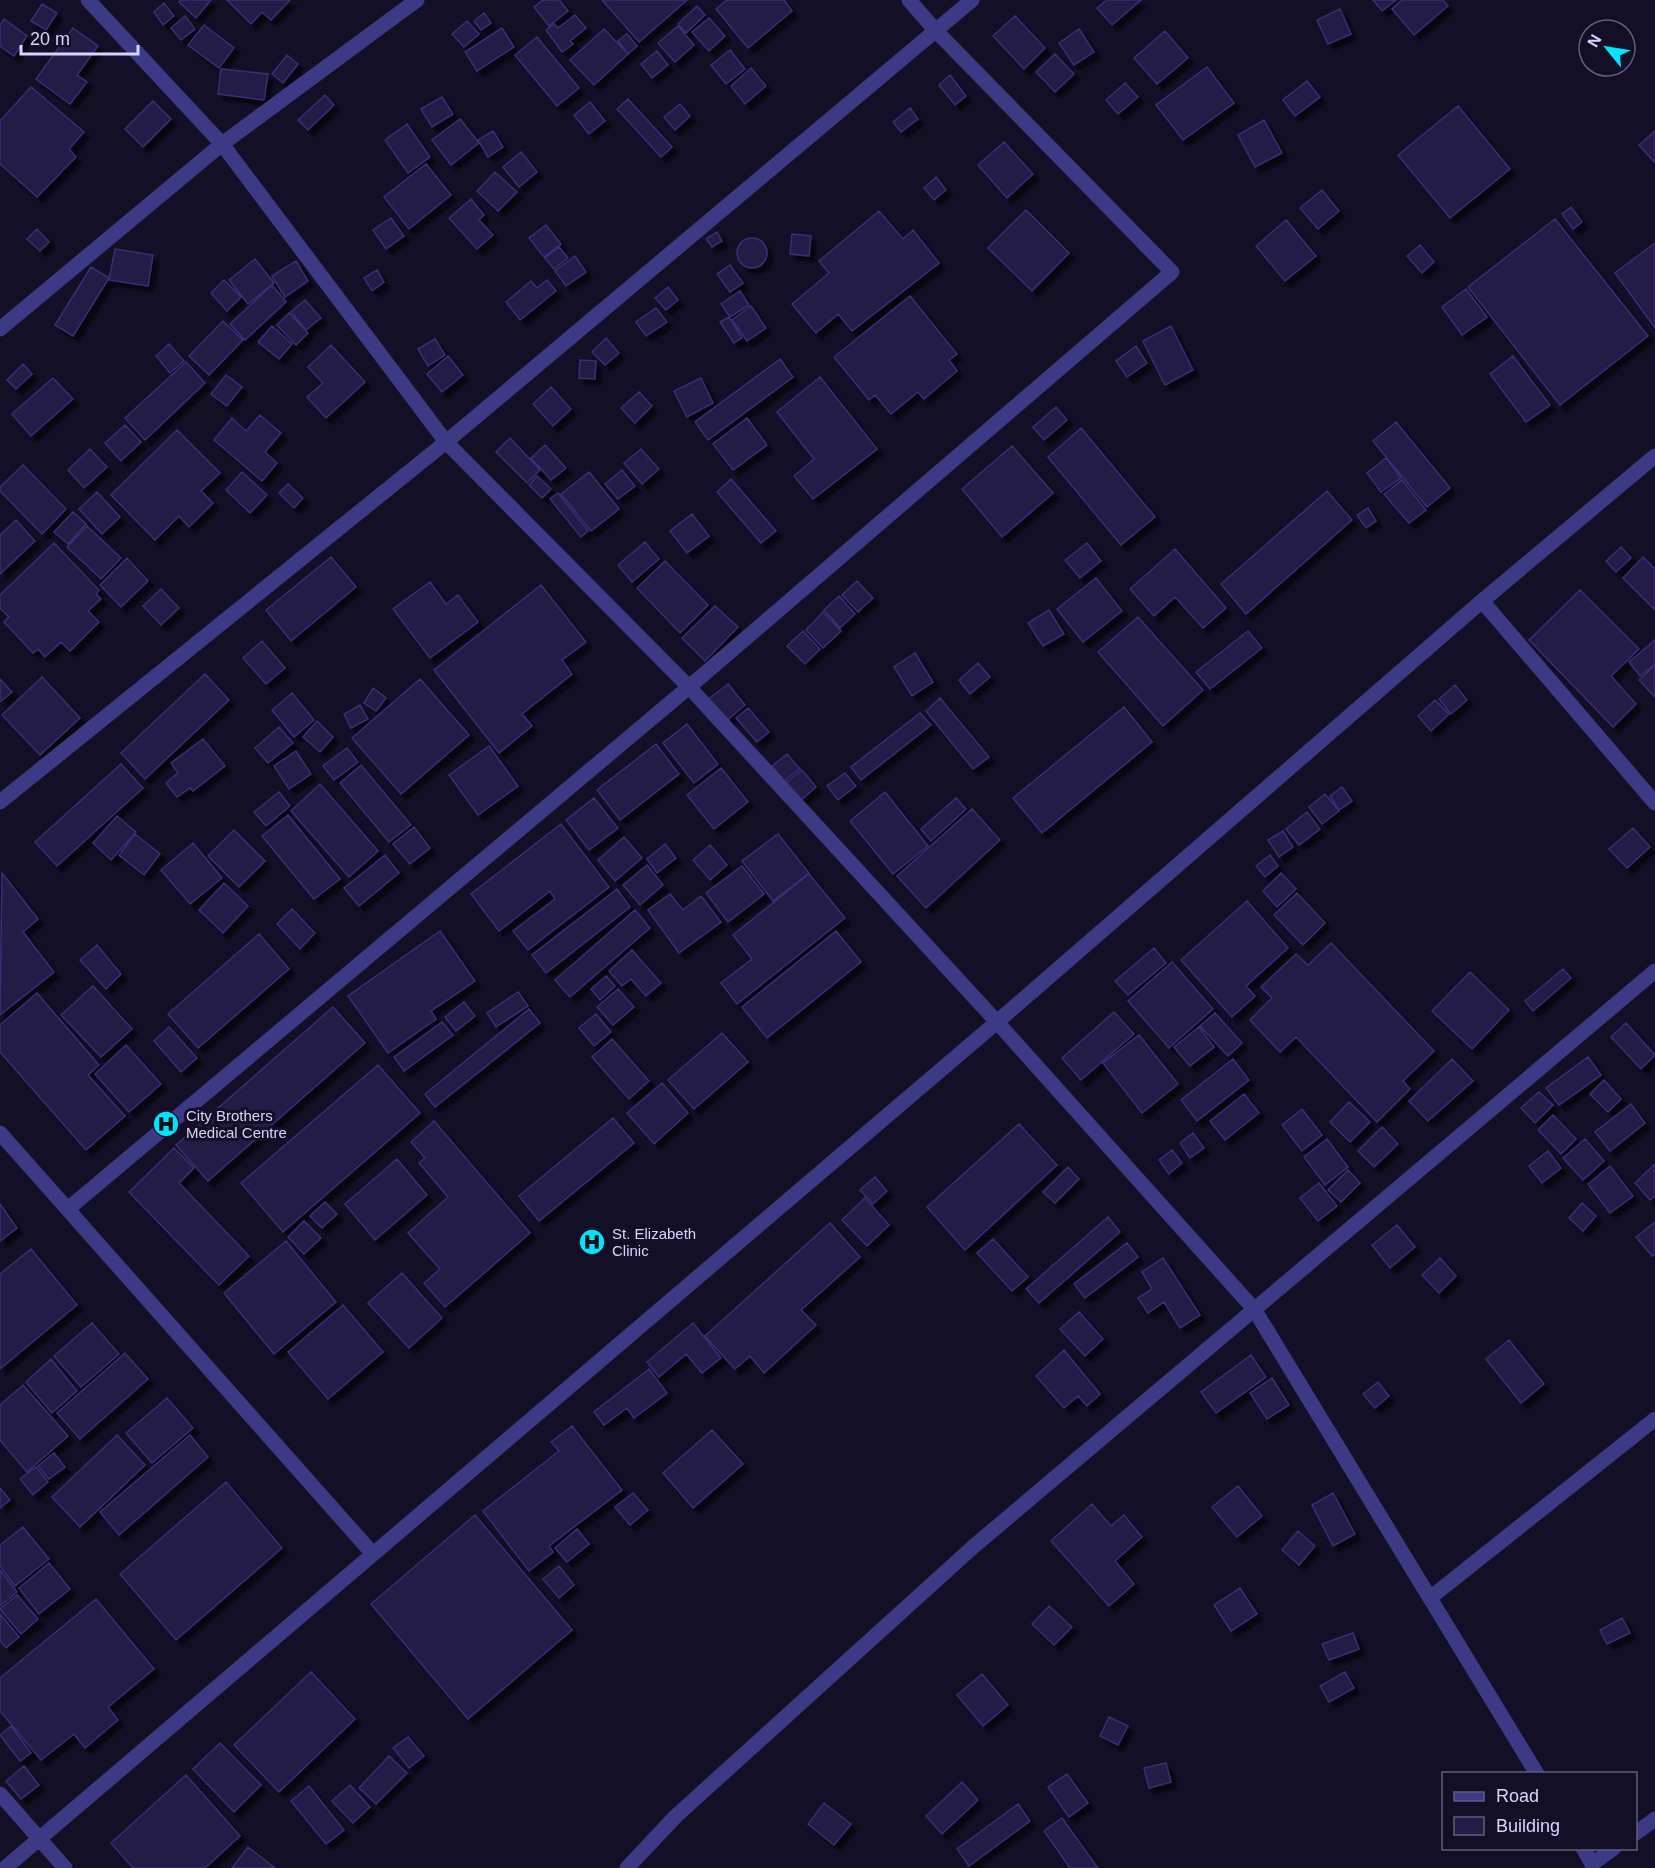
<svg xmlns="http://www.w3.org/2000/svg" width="1655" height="1868" font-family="Arial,sans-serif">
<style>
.building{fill:#241b47;stroke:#3b2d73;stroke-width:1.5;filter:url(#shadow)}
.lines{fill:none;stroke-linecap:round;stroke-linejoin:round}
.minor{stroke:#3d3a85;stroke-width:15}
.labels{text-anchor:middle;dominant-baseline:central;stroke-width:6;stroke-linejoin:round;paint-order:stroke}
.poi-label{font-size:15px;fill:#d9d4ff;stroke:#130f26;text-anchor:start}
</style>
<defs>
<filter id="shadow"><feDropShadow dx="5.5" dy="5.5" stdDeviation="1.5" flood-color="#0009"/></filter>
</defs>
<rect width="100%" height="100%" fill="#130f26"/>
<path class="building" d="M181,0H211L196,18L179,2Z
M227,0H290L271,20L262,12L251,24Z
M543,0H559L568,11L549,26L534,7Z
M602,0H687L639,42Z
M727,0H784L792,11L748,48L716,9Z
M1107,0H1141L1112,25L1097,8Z
M1373,0H1396L1382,11Z
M1402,0H1443L1448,6L1414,35L1392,9Z
M164,3L174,16L163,25L154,12Z
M42,4L57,13L46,30L31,21Z
M697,6L705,15L686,33L678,24Z
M1340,9L1351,34L1328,44L1317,20Z
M484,13L491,23L481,30L474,21Z
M575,15L586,28L570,41L573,44L562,52L546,30L554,24L558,28Z
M185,16L195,29L181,40L171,28Z
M1015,16L1045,48L1024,69L993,36Z
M709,18L725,36L709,51L692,32Z
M4,19L27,36L14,56L0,46V25Z
M467,21L479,34L464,47L452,34Z
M204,25L234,48L219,68L188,45Z
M678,26L694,45L675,62L658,43Z
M73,28L98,46L77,75L87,82L70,104L36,79Z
M502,28L514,47L477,71L465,52Z
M604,29L628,54L594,85L570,60Z
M1079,29L1094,52L1074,65L1059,43Z
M1165,31L1188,58L1157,84L1134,58Z
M627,34L637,46L628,54L618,41Z
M537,37L579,88L557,106L515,55Z
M730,50L745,69L726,84L711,65Z
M657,51L668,65L652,78L641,64Z
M1055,54L1074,74L1055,92L1036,72Z
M287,55L298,64L283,83L272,74Z
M1207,67L1234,103L1183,140L1156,105Z
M751,68L766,86L745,104L731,86Z
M221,69L268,74L264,100L218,94Z
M950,75L966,96L955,105L939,85Z
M1307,81L1320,97L1295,116L1283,100Z
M1125,83L1138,97L1118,114L1106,100Z
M31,87L84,132L69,149L76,157L37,197L0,164V121Z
M325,95L334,105L308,130L298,120Z
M442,97L453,114L432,127L421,109Z
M628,99L672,147L661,157L617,109Z
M153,101L171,119L143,147L125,129Z
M590,102L605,121L589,134L574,115Z
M680,104L690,116L675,130L664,117Z
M1458,106L1510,169L1450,218L1398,155Z
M910,108L918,119L901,132L893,122Z
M460,119L479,143L451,165L432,140Z
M1264,120L1282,153L1255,167L1238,135Z
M407,124L430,157L408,173L385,140Z
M493,131L503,147L488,157L478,140Z
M1655,131V163L1639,145Z
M1004,142L1033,174L1007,198L978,165Z
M521,152L537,172L519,187L503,167Z
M426,164L451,195L409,229L384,197Z
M495,172L517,192L498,211L477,191Z
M936,177L946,190L934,200L924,188Z
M1322,190L1339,211L1318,229L1300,208Z
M471,199L484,215L479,220L493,235L477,249L449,218Z
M1571,207L1582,222L1573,229L1562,214Z
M1026,210L1069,253L1032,291L988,248Z
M879,211L903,239L913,230L939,263L852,331L838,314L816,333L792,304L829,273L819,261Z
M391,218L404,236L386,249L373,230Z
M1555,219L1648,336L1560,405L1468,287Z
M1286,220L1316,256L1285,281L1256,246Z
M546,225L561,244L544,257L529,238Z
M37,229L49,242L40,251L27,239Z
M717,232L722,241L712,247L706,239Z
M792,234L811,236L809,256L790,254Z
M737 253a15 15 0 1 1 30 0a15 15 0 1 1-30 0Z
M1655,243V328L1615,273Z
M1420,245L1434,262L1422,273L1407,256Z
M559,247L568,258L554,269L545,258Z
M115,249L153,255L148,286L109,280Z
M575,256L586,272L566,286L555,271Z
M255,259L274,283L248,304L229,280Z
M296,261L308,281L285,297L272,276Z
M730,265L743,283L730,292L717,274Z
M91,267L109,278L73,336L55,325Z
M377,270L384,282L372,291L364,278Z
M224,280L241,297L227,311L211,293Z
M547,280L556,291L520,320L506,302L531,281L537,288Z
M272,285L286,302L245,340L230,324Z
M668,287L678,300L666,310L655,298Z
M1466,289L1487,317L1462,335L1442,307Z
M740,291L749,305L730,317L721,304Z
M910,296L957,354L949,360L957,371L924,399L918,392L891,414L875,395L869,400L834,357Z
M305,300L321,318L306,330L291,312Z
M751,306L766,328L747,341L732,320Z
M656,308L667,322L646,336L636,322Z
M289,313L308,333L296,345L277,325Z
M729,317L742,338L734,343L720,322Z
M223,321L243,340L209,375L189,356Z
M272,326L292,344L279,359L258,342Z
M1171,326L1193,370L1165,385L1143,341Z
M606,338L619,353L605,365L592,352Z
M435,339L445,355L428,366L418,349Z
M169,344L184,361L170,373L156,356Z
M331,345L365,382L326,418L307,397L323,383L308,367Z
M1136,346L1147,363L1127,377L1116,361Z
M448,356L463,375L442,392L427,374Z
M1513,356L1550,405L1526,422L1490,374Z
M780,359L793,377L708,440L695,422Z
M580,360L596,361L595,379L579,378Z
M186,362L205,383L145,440L125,418Z
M23,364L32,374L16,389L7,380Z
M226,375L242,387L227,406L211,394Z
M820,377L877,449L813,499L794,476L814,459L777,412Z
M53,378L73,399L31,436L12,414Z
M701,378L713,403L687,417L674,391Z
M551,387L571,409L553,426L533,404Z
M639,392L652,406L635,423L621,408Z
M1056,407L1067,420L1044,440L1033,427Z
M260,415L281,433L265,452L277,463L262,481L214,440L232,418L246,431Z
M747,418L767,445L733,470L713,444Z
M1396,422L1450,488L1427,507L1373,441Z
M125,425L141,442L121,461L105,443Z
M1081,428L1155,517L1121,545L1048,457Z
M177,430L220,473L201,491L213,503L189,527L179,516L155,540L111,495Z
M510,438L540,470L527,483L496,452Z
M545,445L566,468L551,480L531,458Z
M1012,446L1053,493L1002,537L962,489Z
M90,449L107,467L84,488L68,470Z
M641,449L659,469L642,484L624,463Z
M1386,458L1401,478L1381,492L1367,473Z
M23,465L66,509L42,534L0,491V487Z
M622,470L635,486L618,499L605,484Z
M242,472L267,495L250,513L226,490Z
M589,472L619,509L591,531L561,494Z
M537,476L551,489L542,498L529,485Z
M731,479L776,531L761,543L717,492Z
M1402,480L1426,510L1409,523L1384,494Z
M288,484L303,498L294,508L279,493Z
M1327,491L1352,520L1246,614L1221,584Z
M97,492L120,517L102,534L79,509Z
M558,493L588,531L581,537L550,499Z
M1368,508L1376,521L1366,528L1357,515Z
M73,512L86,524L68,544L54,532Z
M692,514L709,536L687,553L670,531Z
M16,520L35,541L0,574V535Z
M87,526L121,558L101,579L67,547Z
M645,542L659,559L632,582L618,565Z
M54,543L99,590L96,594L101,599L88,611L99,622L70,651L61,642L45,657L38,649L33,653L4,622L9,617L0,608V595Z
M1087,543L1101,561L1080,578L1065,560Z
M1621,547L1631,558L1616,572L1606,561Z
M1175,549L1226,608L1203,628L1175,597L1154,616L1130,589Z
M331,557L356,587L291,641L266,610Z
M1643,557L1655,569V610L1623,578Z
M127,558L148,581L121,607L100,585Z
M665,561L708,605L680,633L637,588Z
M1096,578L1122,611L1083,642L1057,609Z
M857,581L873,598L858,612L842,595Z
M430,582L446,604L458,595L478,622L430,658L393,609Z
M541,585L586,642L562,660L572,674L522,714L532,726L499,753L434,670Z
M161,589L179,608L161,625L143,606Z
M1580,590L1639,649L1611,676L1636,704L1613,727L1529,640Z
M839,596L855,614L840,628L824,610Z
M715,606L738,627L705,661L682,638Z
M1049,610L1064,634L1043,646L1028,623Z
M823,612L841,631L823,648L806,630Z
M1138,617L1203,690L1163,726L1098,652Z
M803,631L820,649L805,664L787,646Z
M1248,631L1262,648L1210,689L1196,672Z
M1655,640V664L1640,676L1629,662Z
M262,641L285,668L266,684L243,658Z
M915,653L933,682L912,696L894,667Z
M978,663L990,677L970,694L959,680Z
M1655,665V697L1639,680Z
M205,674L229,700L145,779L121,753Z
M42,677L80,718L40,755L2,715Z
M0,679L12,692L0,702Z
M420,679L469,735L401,794L352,738Z
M728,684L745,705L724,723L706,701Z
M1455,685L1467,700L1451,714L1439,699Z
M373,688L386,698L376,711L364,703Z
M292,693L314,720L294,737L272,710Z
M940,698L989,757L973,769L926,711Z
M1435,700L1449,714L1431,731L1418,716Z
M360,705L368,719L351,728L344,714Z
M1124,707L1152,742L1042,833L1013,798Z
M748,708L769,732L757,742L736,718Z
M920,713L931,725L861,780L851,767Z
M317,721L333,737L320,752L303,737Z
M687,724L718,764L694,783L663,743Z
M279,727L293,743L268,763L255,748Z
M203,739L225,766L193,791L190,788L177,797L166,783L178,773L171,763Z
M656,744L679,774L620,820L597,790Z
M489,746L518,786L478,815L449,775Z
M347,748L358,762L334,780L323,766Z
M296,751L311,774L289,789L274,766Z
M787,754L800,769L784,781L772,766Z
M121,764L143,788L57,866L35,842Z
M361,765L411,825L389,842L340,783Z
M721,768L748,802L714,829L687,795Z
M802,770L816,787L799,802L784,784Z
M845,773L856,786L838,800L827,786Z
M320,784L378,851L349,877L291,811Z
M1342,787L1352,801L1339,810L1330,796Z
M279,792L290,806L266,826L254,812Z
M885,792L928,846L893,874L850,821Z
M1325,794L1339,811L1322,824L1309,807Z
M594,798L618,828L589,850L566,820Z
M956,798L966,809L931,841L921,829Z
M972,809L1000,840L926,908L897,876Z
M1307,812L1320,829L1299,845L1286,829Z
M288,815L340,879L314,899L262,836Z
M117,816L136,832L111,860L93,843Z
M561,824L609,887L528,950L513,931L555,899L550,891L499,931L471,894Z
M414,827L430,848L410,864L393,844Z
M1633,828L1650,847L1627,868L1609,849Z
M234,830L265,861L239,887L208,856Z
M1283,831L1293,847L1279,857L1268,840Z
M135,834L160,854L144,875L119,855Z
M778,834L809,873L773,901L742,861Z
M624,837L642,858L615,881L598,860Z
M193,843L222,878L190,904L161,870Z
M665,844L676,858L657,873L647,859Z
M710,845L727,865L710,880L693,860Z
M385,855L399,873L359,906L344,888Z
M1270,855L1278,866L1265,877L1256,866Z
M647,865L663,885L640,905L623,885Z
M742,866L764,894L728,922L706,893Z
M2,873L38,919L23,932L54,972L0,1015Z
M1281,873L1296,889L1277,907L1263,891Z
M809,874L845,918L737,1004L721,983L752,959L733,935Z
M224,883L248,906L223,933L199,910Z
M617,889L630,907L546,973L532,955Z
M1297,893L1325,923L1303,945L1274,915Z
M670,894L683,910L701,896L721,922L679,953L648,910Z
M1247,901L1288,948L1246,986L1255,996L1232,1017L1181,960Z
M292,909L315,933L300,949L277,924Z
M635,910L650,928L570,997L555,980Z
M440,931L475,981L431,1011L436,1019L388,1053L348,996Z
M836,931L861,962L767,1038L742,1007Z
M259,934L289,969L198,1048L168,1014Z
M1331,943L1434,1051L1403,1081L1410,1089L1377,1122L1296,1037L1280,1052L1250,1020L1272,998L1261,987L1296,954L1308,965Z
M97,945L121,974L106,989L80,960Z
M1154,948L1166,963L1128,995L1115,981Z
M632,950L661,983L646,996L631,979L622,986L609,971Z
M1172,962L1213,1009L1169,1048L1128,1001Z
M1563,969L1571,978L1533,1011L1525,1001Z
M1470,972L1509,1010L1472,1049L1432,1011Z
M606,976L615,986L600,1000L591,989Z
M93,986L132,1029L101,1057L61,1015Z
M618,989L634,1007L613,1025L597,1007Z
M518,992L528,1006L496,1027L487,1013Z
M37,993L99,1065L88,1075L125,1116L86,1150L0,1052V1025Z
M464,1002L475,1016L456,1031L445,1017Z
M333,1007L365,1043L208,1181L176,1145Z
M529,1009L540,1023L435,1107L425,1094Z
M1114,1012L1134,1034L1081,1080L1062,1058Z
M1215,1013L1242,1043L1228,1056L1200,1026Z
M596,1014L611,1032L594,1046L579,1028Z
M442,1022L453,1035L404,1071L394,1057Z
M1626,1023L1655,1055L1641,1069L1611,1037Z
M169,1027L197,1058L181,1072L154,1041Z
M1199,1027L1214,1047L1190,1066L1174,1047Z
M722,1033L748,1062L694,1109L668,1080Z
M1139,1035L1178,1084L1142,1113L1103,1063Z
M612,1039L649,1081L629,1099L592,1057Z
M126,1045L161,1084L129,1112L95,1074Z
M1588,1057L1601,1075L1559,1105L1546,1088Z
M1233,1059L1249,1080L1197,1121L1181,1100Z
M1452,1059L1473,1081L1428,1121L1409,1101Z
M378,1065L420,1113L283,1232L241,1183Z
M1604,1080L1621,1099L1608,1112L1590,1094Z
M662,1083L688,1113L654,1144L627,1113Z
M1539,1092L1553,1105L1535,1123L1521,1108Z
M1244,1094L1259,1113L1225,1140L1210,1121Z
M1349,1102L1370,1122L1350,1142L1330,1122Z
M1631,1104L1645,1123L1610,1151L1595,1132Z
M1302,1109L1322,1135L1302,1151L1282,1125Z
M1553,1115L1576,1139L1561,1154L1538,1130Z
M613,1118L634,1143L539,1221L519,1196Z
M434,1121L530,1233L445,1307L424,1283L440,1269L408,1233L448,1197L419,1163L425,1158L411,1142Z
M1019,1124L1057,1165L965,1250L927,1207Z
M1382,1127L1398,1144L1374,1167L1358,1151Z
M1193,1133L1204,1148L1190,1158L1180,1143Z
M1327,1139L1348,1167L1325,1185L1304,1157Z
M1585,1139L1604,1161L1583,1180L1563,1158Z
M174,1148L194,1168L179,1183L249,1256L219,1285L129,1192Z
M1172,1150L1182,1163L1169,1174L1159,1160Z
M1548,1151L1561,1168L1542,1183L1529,1166Z
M397,1159L427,1195L375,1240L345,1204Z
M1655,1164V1196L1650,1200L1635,1183Z
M1610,1166L1633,1196L1610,1213L1588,1184Z
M1068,1167L1079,1179L1055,1203L1043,1192Z
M1348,1170L1360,1183L1341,1202L1328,1190Z
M875,1177L887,1191L873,1204L860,1190Z
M1319,1183L1337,1206L1318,1221L1300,1198Z
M865,1198L889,1225L867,1246L842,1220Z
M325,1202L337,1214L322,1228L310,1216Z
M1582,1203L1596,1216L1583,1231L1569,1218Z
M0,1204L17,1228L0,1241Z
M1108,1217L1120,1232L1039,1303L1026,1289Z
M304,1221L321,1238L304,1254L288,1237Z
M1655,1222V1254L1652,1256L1636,1237Z
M830,1223L860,1257L801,1310L816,1325L764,1373L750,1356L735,1369L705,1336Z
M1397,1225L1415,1247L1390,1268L1372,1245Z
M993,1239L1028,1277L1012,1291L977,1253Z
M286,1241L336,1302L274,1354L224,1293Z
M1127,1243L1138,1257L1085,1298L1074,1284Z
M31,1249L77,1305L0,1369V1274Z
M1163,1258L1200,1315L1180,1328L1164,1302L1148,1313L1138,1298L1152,1289L1142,1272Z
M1440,1258L1456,1276L1439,1293L1422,1275Z
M402,1273L442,1318L409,1348L368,1303Z
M343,1305L383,1352L328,1399L288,1352Z
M1079,1312L1103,1339L1085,1356L1060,1329Z
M92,1323L119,1354L81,1387L54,1356Z
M693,1323L721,1358L702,1373L686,1354L659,1377L647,1362Z
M1509,1340L1544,1384L1521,1403L1486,1359Z
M1064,1350L1100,1394L1087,1406L1078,1396L1064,1408L1036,1376Z
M125,1353L148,1379L80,1439L57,1413Z
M1251,1355L1266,1377L1216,1413L1201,1392Z
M51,1359L77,1391L52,1413L26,1382Z
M649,1369L667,1393L634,1418L627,1408L604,1425L594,1412Z
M1272,1378L1289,1405L1267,1419L1250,1393Z
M1378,1382L1389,1396L1375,1408L1363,1394Z
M23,1385L68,1436L27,1472L0,1440V1405Z
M167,1398L193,1428L152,1463L126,1433Z
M572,1426L622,1490L549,1546L553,1552L529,1571L483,1511L559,1451L551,1442Z
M712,1430L743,1464L693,1508L663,1473Z
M117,1435L145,1465L80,1527L52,1497Z
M190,1435L208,1457L119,1535L100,1512Z
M54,1453L65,1467L49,1479L38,1466Z
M36,1467L48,1482L33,1495L20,1479Z
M226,1482L282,1548L176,1640L120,1574Z
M1238,1486L1262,1516L1237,1537L1212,1507Z
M0,1488L10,1500L0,1508Z
M633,1493L648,1510L630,1525L615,1507Z
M1333,1493L1355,1534L1333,1546L1312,1505Z
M1092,1504L1111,1526L1124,1515L1142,1537L1115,1561L1134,1584L1109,1606L1051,1541Z
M475,1515L572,1630L468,1719L371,1604Z
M23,1527L49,1559L15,1586L0,1566V1545Z
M577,1529L589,1544L567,1562L555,1548Z
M1298,1531L1315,1546L1299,1565L1282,1550Z
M49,1563L70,1589L39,1614L19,1588Z
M559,1566L574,1585L559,1598L543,1579Z
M0,1570L17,1592L0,1606Z
M1240,1588L1257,1614L1231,1631L1214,1605Z
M17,1595L38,1619L21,1634L0,1609Z
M96,1599L154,1669L108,1707L118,1720L85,1748L74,1734L41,1760L0,1711V1678Z
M1049,1606L1072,1627L1054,1645L1032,1624Z
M0,1614L19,1637L6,1648L0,1641Z
M1622,1618L1630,1633L1607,1644L1600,1630Z
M1353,1633L1359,1649L1329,1660L1322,1644Z
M311,1672L355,1719L279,1792L234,1745Z
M1345,1672L1354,1688L1329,1702L1320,1686Z
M982,1674L1008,1705L983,1726L957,1695Z
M1109,1717L1128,1726L1118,1745L1100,1736Z
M11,1726L31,1753L20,1761L0,1735Z
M408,1737L424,1756L409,1768L393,1748Z
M220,1743L261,1785L234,1812L193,1769Z
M389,1756L407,1773L376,1804L359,1788Z
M1166,1763L1171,1782L1149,1788L1144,1768Z
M24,1766L39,1785L21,1799L6,1781Z
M1067,1774L1088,1803L1069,1817L1048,1787Z
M186,1775L240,1836L205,1868H133L111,1843Z
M962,1782L978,1800L942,1834L926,1816Z
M350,1785L370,1807L353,1823L332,1801Z
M309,1786L344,1830L326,1844L291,1801Z
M824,1803L851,1824L834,1845L808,1824Z
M1018,1804L1030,1821L969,1866L957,1849Z
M1062,1818L1098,1868H1070L1044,1831Z
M248,1847L275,1868H232Z"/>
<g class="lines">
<path class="minor" d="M88,0L222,144L446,442L689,687L997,1022L1254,1309L1537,1774
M0,329L222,144L417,0
M1482,601L1655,803
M0,802L446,442L972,0
M0,1133L373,1554
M69,1208L689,687L1172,272L936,31L909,0
M1430,1598L1655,1419
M0,1794L65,1868
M1636,1833L1655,1819
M1583,1848L1592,1864L1614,1848
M5,1868L997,1022L1482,601L1655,456
M627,1868L676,1816L973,1547L1655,971"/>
</g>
<defs>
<g id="hospital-disc" transform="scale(1.35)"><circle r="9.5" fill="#00e5ff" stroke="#130f26"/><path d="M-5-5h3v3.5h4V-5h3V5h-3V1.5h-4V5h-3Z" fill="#111"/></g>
</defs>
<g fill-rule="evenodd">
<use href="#hospital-disc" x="166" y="1124"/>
<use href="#hospital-disc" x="592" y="1242"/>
</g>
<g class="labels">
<g class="poi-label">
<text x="186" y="1115">City Brothers<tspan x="186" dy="17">Medical Centre</tspan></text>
<text x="612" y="1233">St. Elizabeth<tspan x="612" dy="17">Clinic</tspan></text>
</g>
</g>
<rect x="1442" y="1772" width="195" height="78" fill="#130f26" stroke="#625e7d" stroke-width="1.5"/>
<rect x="1454" y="1792" width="30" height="9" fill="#3d3a85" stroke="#625e7d" stroke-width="1.5"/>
<text x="1496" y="1802" font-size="18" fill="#d9d4ff">Road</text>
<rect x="1454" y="1817" width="30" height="18" fill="#241b47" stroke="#625e7d" stroke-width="1.5"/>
<text x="1496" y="1832" font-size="18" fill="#d9d4ff">Building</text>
<g transform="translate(1607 48) rotate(300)"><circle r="28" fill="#130f26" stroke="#625e7d" stroke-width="1.5"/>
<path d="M0-4.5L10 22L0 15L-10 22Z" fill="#00e5ff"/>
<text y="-9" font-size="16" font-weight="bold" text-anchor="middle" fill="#d9d4ff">N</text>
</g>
<path d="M21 45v9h117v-9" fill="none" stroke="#d9d4ff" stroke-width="3"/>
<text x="30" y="45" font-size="18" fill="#d9d4ff" stroke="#130f26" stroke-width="4.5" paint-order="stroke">20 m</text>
</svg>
